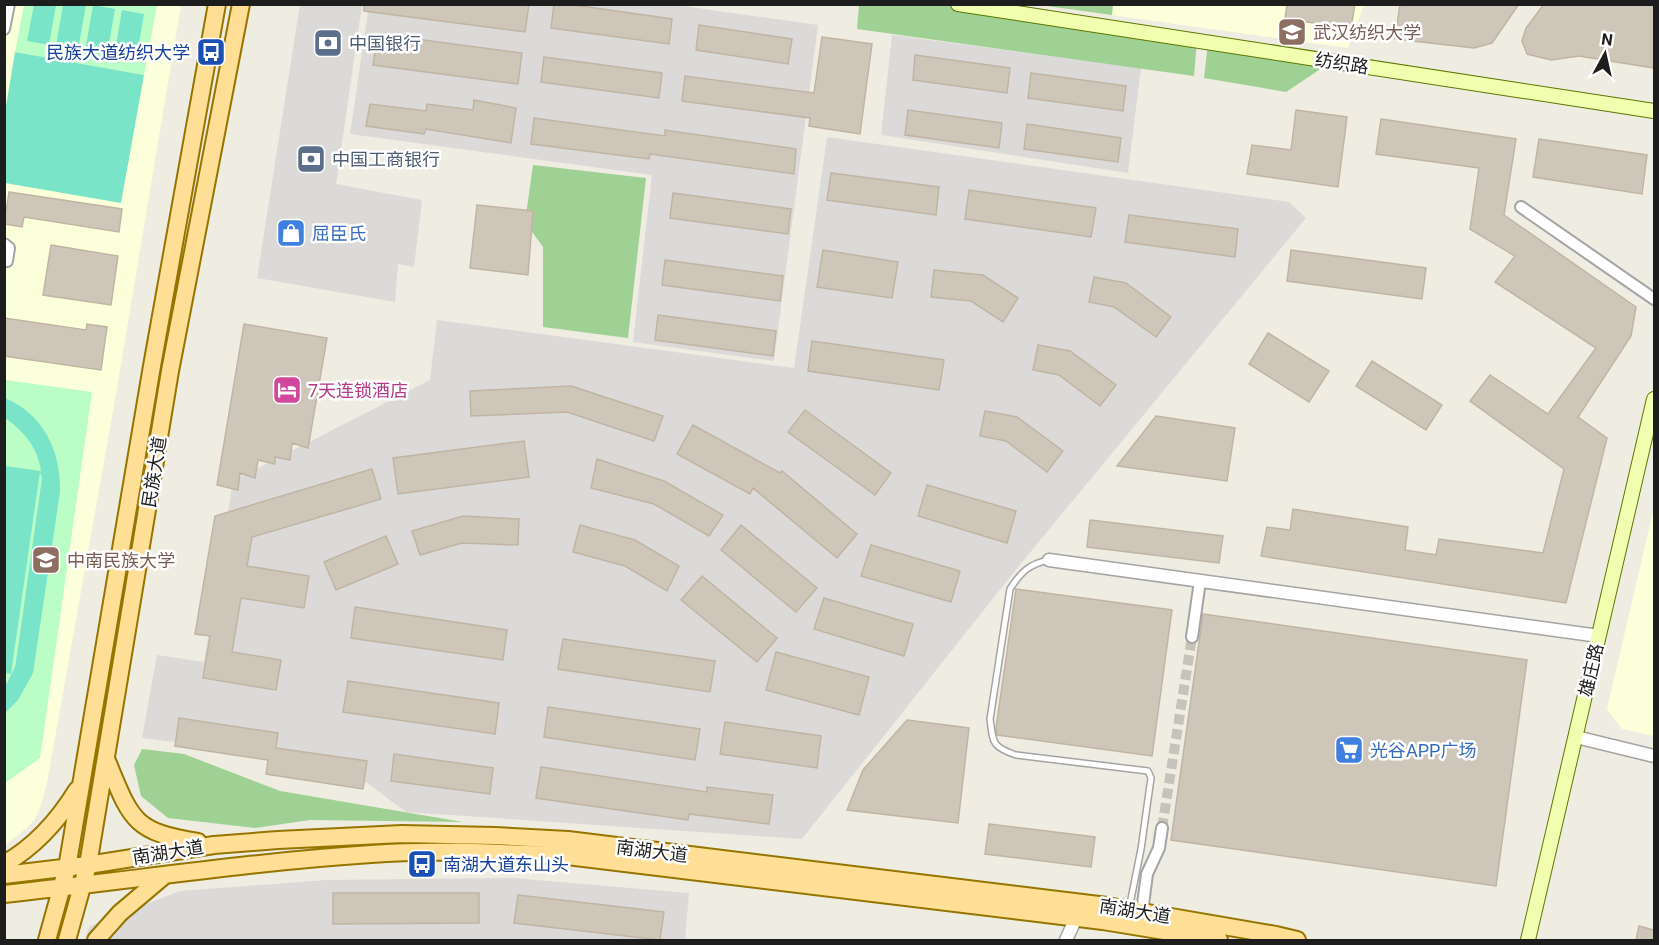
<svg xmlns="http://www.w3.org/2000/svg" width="1659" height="945" font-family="Roboto,'Noto Sans SC',sans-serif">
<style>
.residential{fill:#dbdad9}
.education{fill:#fbffda}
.forest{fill:#9ed193}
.park{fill:#bafdc7}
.pitch{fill:#79e4c7}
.building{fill:#cfc6ba;stroke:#c1b4a3;stroke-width:1.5}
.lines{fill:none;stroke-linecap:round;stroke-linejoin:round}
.minor-tunnel{stroke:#c5c3ba;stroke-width:10;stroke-dasharray:10 5;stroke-linecap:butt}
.service-casing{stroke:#a4a4a4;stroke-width:8}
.minor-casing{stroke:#a4a4a4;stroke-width:14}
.tertiary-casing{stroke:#a4a4a4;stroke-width:15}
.secondary-casing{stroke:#5c7700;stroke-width:16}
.primary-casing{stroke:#957500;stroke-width:20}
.service{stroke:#fff;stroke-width:5}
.minor{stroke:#fff;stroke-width:10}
.tertiary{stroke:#fff;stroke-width:12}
.secondary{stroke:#f1feb0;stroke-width:14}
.primary{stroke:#ffde96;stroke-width:16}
.labels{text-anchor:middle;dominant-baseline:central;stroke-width:5;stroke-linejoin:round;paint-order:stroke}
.education-label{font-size:18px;fill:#785e54;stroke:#fff;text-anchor:start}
.service-label{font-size:18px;fill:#4e5e75;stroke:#fff;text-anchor:start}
.transit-label{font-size:18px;fill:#164399;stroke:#fff;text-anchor:end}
.street-label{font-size:18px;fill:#1d1d1d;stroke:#fff}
.shop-label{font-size:18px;fill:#366cbe;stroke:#fff;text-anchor:start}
.hotel-label{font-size:18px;fill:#b23c85;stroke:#fff;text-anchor:start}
</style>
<rect width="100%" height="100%" fill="#efece1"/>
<path class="residential" d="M300,4L362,5L336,184L422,200L414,267L398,264L395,302L257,278Z
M669,4L818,25L774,361L633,342L652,175L350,134L369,5Z
M892,35L1141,68L1128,173L881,135Z
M827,137L1289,202L1306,218L1014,572L802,839L406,812L367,783L283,771L254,752L142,738L157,655L204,662L233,481L430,380L437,320L794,368Z
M513,878L689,893L685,940H84L90,926L180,891L326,880Z"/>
<path class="education" d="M5,5H181L116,394L47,783L40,808L35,819L28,827L5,845Z
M1039,5H1364L1348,48Z
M1654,507V736L1622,729L1607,709Z"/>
<path class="forest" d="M859,5H958L1197,41L1194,76L857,29Z
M1039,5L1113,4V5L1112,15Z
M1208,43L1331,62L1286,92L1204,78Z
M533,165L646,178L628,338L543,327V247L525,222Z
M142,749L184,754L280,791L463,822L310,820L255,828L168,818L141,796L134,765Z"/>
<path class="park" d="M24,5H157L144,75L15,52Z
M5,380L92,392L40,758L5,783Z"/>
<path class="pitch" d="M34,5H56L49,45L27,41Z
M63,5H86L78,50L56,46Z
M93,5L115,9L107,55L85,52Z
M122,10L144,14L136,61L114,57Z
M15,52L144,75L121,203L5,183V112Z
M5,398C44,415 61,451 60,492L33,673L18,700L5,713V687L15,667L17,655L42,478L40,472L11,674L5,673V466L41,471C38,448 24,431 5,418Z"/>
<path class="building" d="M364,4H529L525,32L364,11Z
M554,4H567L672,19L669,44L551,28Z
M1287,4H1355L1351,28L1285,19Z
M1400,4H1519L1492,43L1474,48L1395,39Z
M1544,4H1654V68L1579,56L1551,60L1527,54L1522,41L1526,28Z
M699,25L792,39L788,64L696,50Z
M378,34L522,53L518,84L373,65Z
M822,37L872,44L860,134L809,126L810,118L682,101L685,76L814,93Z
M915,55L1010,68L1007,93L913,80Z
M544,57L662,73L659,98L541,82Z
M1031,73L1126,86L1123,111L1028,98Z
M474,100L516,108L511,143L426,129L424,134L366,126L370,104L426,111L427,104L473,110Z
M908,110L1002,123L999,148L905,135Z
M1296,110L1347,117L1338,187L1247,174L1252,145L1291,150Z
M534,118L665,136V130L796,149L794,174L650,154L649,159L531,144Z
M1381,119L1516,139L1504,215L1636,307L1631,336L1578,417L1607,438L1566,603L1261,556L1267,527L1290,530L1293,509L1408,527L1405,550L1436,555L1439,539L1543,553L1564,469L1470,401L1490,375L1548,414L1596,348L1495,282L1515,256L1470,229L1479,168L1376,154Z
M1027,124L1121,138L1118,162L1024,149Z
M1539,139L1647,155L1642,194L1533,177Z
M831,173L939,187L936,215L827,200Z
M969,190L1096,208L1091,237L965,219Z
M9,192L122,209L119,232L24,217L22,227L4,224Z
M673,193L791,209L788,234L670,218Z
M477,205L533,211L528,275L470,268Z
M1129,215L1238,229L1235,257L1125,242Z
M51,245L118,256L111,305L43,295Z
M823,250L898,262L892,298L817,287Z
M1291,250L1426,268L1422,299L1287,281Z
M665,260L783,276L780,301L662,285Z
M934,270L983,275L1018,298L1003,322L971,301L931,297Z
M1094,277L1126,283L1171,317L1156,337L1114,307L1089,302Z
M658,315L776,331L773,356L655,340Z
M4,318L86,330L87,324L107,327L101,370L4,356Z
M244,324L327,338L308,448L292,443L290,460L275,457V464L258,460L255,478L240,473L238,490L217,485Z
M1268,333L1329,371L1309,402L1249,364Z
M812,341L944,360L939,390L808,371Z
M1038,345L1070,351L1116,385L1100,406L1059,375L1033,370Z
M1372,361L1442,405L1426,430L1356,386Z
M571,386L663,416L654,441L567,412L471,416L470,391Z
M805,410L891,473L875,495L788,432Z
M985,411L1017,417L1063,451L1047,472L1006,441L980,436Z
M1156,416L1235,428L1227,481L1117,466Z
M693,425L780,473L782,471L857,534L837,558L753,488L750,494L677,454Z
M524,441L529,477L398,494L393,458Z
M597,459L664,481L723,515L709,536L654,504L591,488Z
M372,469L381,499L252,537L247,566L309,576L304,608L241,598L232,652L281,660L276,690L203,678L210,636L195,634L215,516Z
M927,485L1016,511L1007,543L918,516Z
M463,516L519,519L518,545L462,543L420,555L412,531Z
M1090,520L1223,536L1219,563L1087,547Z
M580,525L635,540L679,566L667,591L625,566L573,552Z
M741,525L817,588L796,612L721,550Z
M386,536L398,564L336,590L324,562Z
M871,545L960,571L951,602L861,576Z
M702,576L777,638L757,662L681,600Z
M1016,589L1172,610L1152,756L997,735L996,728Z
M824,598L913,624L904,656L814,629Z
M355,607L507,630L503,660L351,638Z
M1203,614L1527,660L1496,886L1171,840Z
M563,639L715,661L710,692L558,669Z
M776,652L869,677L859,715L766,690Z
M348,681L499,703L495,734L343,712Z
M548,707L700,729L695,760L544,737Z
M179,718L278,733L276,748L367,761L363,789L266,774L268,760L175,746Z
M907,720L969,728L958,823L847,810L863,770Z
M725,722L821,736L817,768L720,754Z
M394,754L493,768L490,794L391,781Z
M541,767L707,792V787L773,795L769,824L689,814L688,820L536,798Z
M989,824L1095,837L1091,867L985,854Z
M333,893H479V923L333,924Z
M518,895L664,912L660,940L514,923Z
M1639,926L1654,930V940H1636Z"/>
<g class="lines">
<path class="minor-tunnel" d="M1162,828L1192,637"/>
<g class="service-casing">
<path id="service" d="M1049,560C1029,564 1021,572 1010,589L990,719C993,743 992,747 1016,755L1148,771L1151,778L1141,849L1129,909"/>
</g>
<g class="minor-casing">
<path id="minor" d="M4,29L9,4
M1521,207L1654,299
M4,244L9,248L7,261L4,260
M1192,637L1200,581
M1142,912L1147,874L1159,848L1162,828"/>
</g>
<g class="tertiary-casing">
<path id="tertiary" d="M1049,560L1599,636
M1576,737L1654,756
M1066,940L1076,918L1077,910"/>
</g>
<g class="secondary-casing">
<path id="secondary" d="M958,4L1654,111
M1528,940L1654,399"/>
</g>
<g class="primary-casing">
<path id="primary" d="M107,761C131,819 133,832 198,842
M4,864C36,846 58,821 77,790
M4,875L88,865L214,845L278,840L402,834L495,836L568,840L1107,906L1276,935L1297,940
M4,894C127,881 248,862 371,854C436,849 502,853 567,856L1103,921L1219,940
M47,940L67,868L152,366L217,4
M67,940L88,865L170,371L241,4
M96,940L120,913L165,875"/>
</g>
<use href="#service" class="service"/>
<use href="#minor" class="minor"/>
<use href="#tertiary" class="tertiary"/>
<use href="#secondary" class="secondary"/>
<use href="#primary" class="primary"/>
</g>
<defs>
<g id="university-square" transform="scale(1.5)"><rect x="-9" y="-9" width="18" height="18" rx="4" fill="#8d6e63" stroke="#fff"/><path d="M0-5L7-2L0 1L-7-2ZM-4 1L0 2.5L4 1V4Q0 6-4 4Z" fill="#fff"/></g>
<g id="bank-square" transform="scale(1.5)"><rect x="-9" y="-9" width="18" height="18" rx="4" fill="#5c6f8a" stroke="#fff"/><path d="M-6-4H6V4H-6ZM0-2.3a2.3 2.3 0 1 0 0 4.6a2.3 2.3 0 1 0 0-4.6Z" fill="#fff"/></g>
<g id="bus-square" transform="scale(1.5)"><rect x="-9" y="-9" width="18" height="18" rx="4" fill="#1a4fb4" stroke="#fff"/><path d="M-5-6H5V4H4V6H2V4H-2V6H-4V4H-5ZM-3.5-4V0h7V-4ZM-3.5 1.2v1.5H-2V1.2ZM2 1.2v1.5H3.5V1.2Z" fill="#fff"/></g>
<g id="shop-square" transform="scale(1.5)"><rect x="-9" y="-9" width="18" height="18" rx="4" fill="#3f7fe0" stroke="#fff"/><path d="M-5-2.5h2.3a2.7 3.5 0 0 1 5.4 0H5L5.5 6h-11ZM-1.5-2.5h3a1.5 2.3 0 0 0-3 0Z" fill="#fff"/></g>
<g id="hotel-square" transform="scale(1.5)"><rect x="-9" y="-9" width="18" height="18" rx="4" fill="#d1479c" stroke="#fff"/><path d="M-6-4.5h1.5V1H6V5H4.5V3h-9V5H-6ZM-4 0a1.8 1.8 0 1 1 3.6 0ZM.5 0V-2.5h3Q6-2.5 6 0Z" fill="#fff"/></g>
<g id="supermarket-square" transform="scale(1.5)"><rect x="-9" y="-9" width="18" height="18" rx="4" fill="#3f7fe0" stroke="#fff"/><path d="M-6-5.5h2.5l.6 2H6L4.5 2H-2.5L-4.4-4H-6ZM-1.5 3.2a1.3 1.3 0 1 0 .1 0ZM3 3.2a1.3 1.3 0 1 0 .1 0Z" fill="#fff"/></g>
</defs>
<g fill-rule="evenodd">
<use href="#university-square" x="1292" y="32"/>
<use href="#bank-square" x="328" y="43"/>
<use href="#bus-square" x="211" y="52"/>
<use href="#bank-square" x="311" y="159"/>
<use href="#shop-square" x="291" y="233"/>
<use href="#hotel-square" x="287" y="390"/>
<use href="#university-square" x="46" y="560"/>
<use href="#supermarket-square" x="1349" y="750"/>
<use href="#bus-square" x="422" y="864"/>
</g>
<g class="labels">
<g class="education-label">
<text x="1313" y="32">武汉纺织大学</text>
<text x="67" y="560">中南民族大学</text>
</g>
<g class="service-label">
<text x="349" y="43">中国银行</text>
<text x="332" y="159">中国工商银行</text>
</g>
<g class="transit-label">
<text x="190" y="52">民族大道纺织大学</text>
<text x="443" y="864" text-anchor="start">南湖大道东山头</text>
</g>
<g class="street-label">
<text transform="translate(1342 63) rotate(9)">纺织路</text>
<text transform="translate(154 472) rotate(-81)">民族大道</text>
<text transform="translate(1591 670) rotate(-77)">雄庄路</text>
<text transform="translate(652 851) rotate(7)">南湖大道</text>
<text transform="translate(168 852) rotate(-9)">南湖大道</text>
<text transform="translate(1135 911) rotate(9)">南湖大道</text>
</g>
<g class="shop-label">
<text x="312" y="233">屈臣氏</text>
<text x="1370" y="750">光谷APP广场</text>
</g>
<g class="hotel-label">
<text x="308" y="390">7天连锁酒店</text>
</g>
</g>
<rect width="1659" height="945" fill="none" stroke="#1d1d1d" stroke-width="12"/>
<g transform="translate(1605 54) rotate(8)" stroke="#ffffff" stroke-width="4.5" paint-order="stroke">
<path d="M0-4.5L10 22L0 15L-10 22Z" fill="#1d1d1d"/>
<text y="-9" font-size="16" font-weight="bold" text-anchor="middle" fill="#1d1d1d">N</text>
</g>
</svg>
